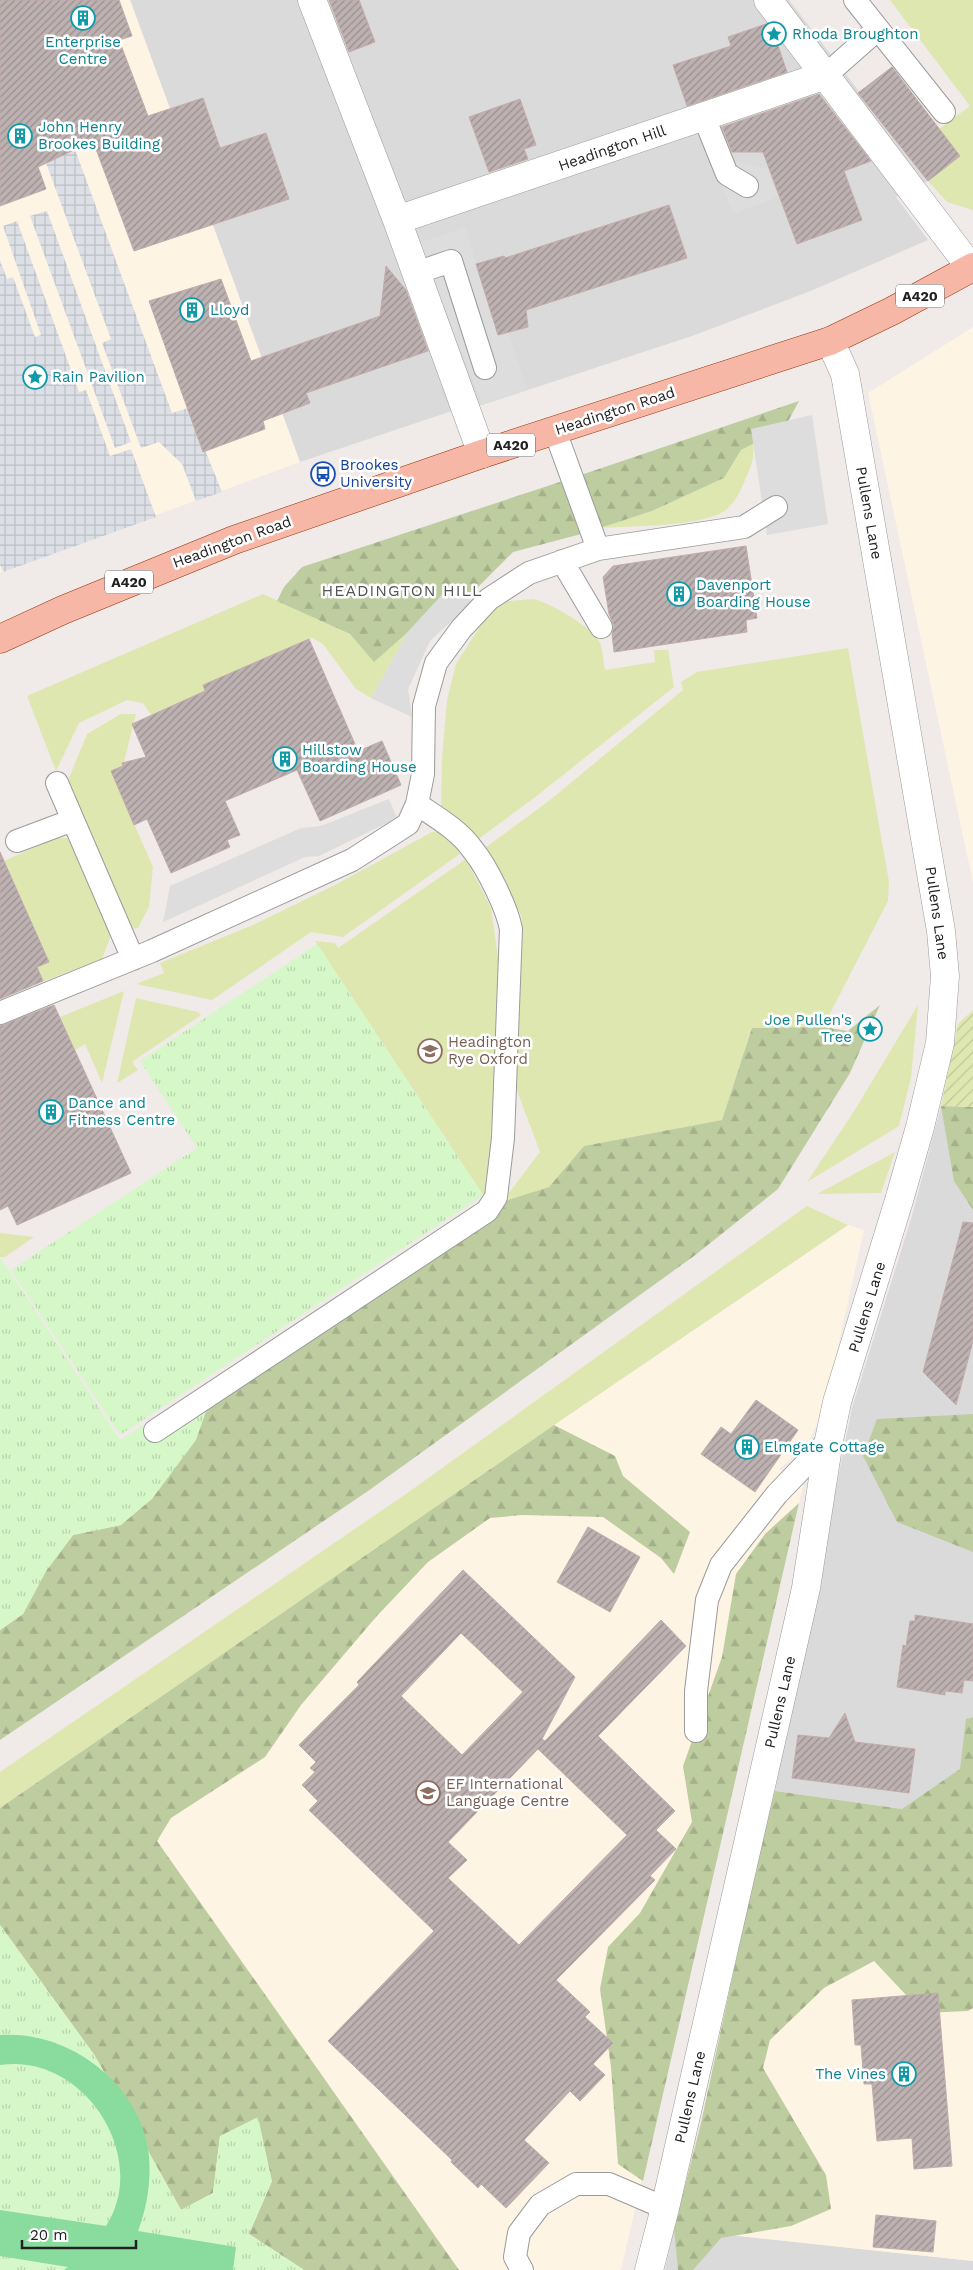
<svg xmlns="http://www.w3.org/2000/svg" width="973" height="2270" font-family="'Work Sans',sans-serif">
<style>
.residential{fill:#dbdada}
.education{fill:#fdf4e4}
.grass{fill:#dfe7b1}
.forest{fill:url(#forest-firs)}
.park{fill:url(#park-tufts)}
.garden{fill:url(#garden-furrows)}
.pitch{fill:#8adb9e}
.parking{fill:#ddd}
.plaza{fill:url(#plaza-grid)}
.building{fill:url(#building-hatch);stroke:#c2acab;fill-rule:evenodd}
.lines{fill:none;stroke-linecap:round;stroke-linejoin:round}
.lane-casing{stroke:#9b9b9b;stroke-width:24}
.street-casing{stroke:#9b9b9b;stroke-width:29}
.primary-casing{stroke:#953308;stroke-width:29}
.lane{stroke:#fff;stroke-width:22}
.street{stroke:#fff;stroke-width:28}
.primary{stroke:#f7b7a6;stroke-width:28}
.labels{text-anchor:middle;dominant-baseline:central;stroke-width:5;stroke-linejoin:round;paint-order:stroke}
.shield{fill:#fff;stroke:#646464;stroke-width:1}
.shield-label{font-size:14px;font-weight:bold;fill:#212121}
.culture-label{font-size:15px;fill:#0d838f;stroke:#fff;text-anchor:start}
.street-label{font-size:15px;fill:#212121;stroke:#fff}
.transit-label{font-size:15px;fill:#164399;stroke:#fff;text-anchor:start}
.education-label{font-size:15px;fill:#785e54;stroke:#fff;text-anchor:start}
.neighbourhood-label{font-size:16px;letter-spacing:1px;fill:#545454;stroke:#fff}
</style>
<defs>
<pattern id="forest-firs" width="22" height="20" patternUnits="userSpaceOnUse" patternTransform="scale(1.25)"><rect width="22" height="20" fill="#becd9f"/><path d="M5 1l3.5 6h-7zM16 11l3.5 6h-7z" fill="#a3b089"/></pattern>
<pattern id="park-tufts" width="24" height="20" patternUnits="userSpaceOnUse" patternTransform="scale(1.25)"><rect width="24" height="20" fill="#d6f7c8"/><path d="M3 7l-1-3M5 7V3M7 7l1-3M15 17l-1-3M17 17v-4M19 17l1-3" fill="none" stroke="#b7d3ac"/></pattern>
<pattern id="garden-furrows" width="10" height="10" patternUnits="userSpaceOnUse" patternTransform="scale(1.25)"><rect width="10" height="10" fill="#dfe7b1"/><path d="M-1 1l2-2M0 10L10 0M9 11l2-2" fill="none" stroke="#bfc698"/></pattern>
<pattern id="plaza-grid" width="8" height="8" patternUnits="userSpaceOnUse" patternTransform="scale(1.25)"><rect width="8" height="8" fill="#dce0e6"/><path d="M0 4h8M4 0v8" fill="none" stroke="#bcc0c5"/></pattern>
<pattern id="building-hatch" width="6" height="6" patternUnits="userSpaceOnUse" patternTransform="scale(1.25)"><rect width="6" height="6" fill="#beb1b1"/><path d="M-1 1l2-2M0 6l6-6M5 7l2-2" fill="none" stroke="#9a9090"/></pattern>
</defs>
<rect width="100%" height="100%" fill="#f0eae8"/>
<path class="residential" d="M130,0H789L928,181L896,197L928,240L813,290L692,336L482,405L455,410L300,462Z
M941,1106L973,1107V1819L775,1791L852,1408L912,1216Z
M674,2229L973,2261V2270H665Z"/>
<path class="education" d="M0,0H130L300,462L0,573Z
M973,327V883L868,393Z
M848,1225L864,1230L823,1414L805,1447L779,1469L804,1482L621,2270H0V1808L554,1425Z
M759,1853L973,1877V2261L674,2229L701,2123Z"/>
<path class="grass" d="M890,0H973V210L947,202L928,181L960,156L939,129L970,106Z
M753,443C755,458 751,466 745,480C742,489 735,502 727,509C707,527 628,526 600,528L652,511L724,478L741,450Z
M263,594L350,634L374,661L408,632L371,698L356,689L323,644L312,638L203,685L205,691L151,715L143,703L127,700L79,723L56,771L27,696Z
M533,599C549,602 594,628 600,643C603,651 603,661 605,670L655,662L654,650H668L674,687L534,798L477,840L441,807L442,759L447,700L456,664L489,612L509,601Z
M848,648L889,882L888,901L823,1027L752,1028L722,1120L584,1146L549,1187L502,1202L540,1152L513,1080L522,917L482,850L550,800L683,690L681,682L697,672Z
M121,714H136L123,766L111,771L153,867L149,907L138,928L131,929L67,783L87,734Z
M432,832H439L464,851L343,937L311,932L212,1000L136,984L164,973L160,963L253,925L337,884Z
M56,838H67L70,840L112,933L102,959L31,986L25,972L4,861Z
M466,859L491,908L501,979L488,1196L483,1195L315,941L335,943L338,948Z
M124,991L102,1083L85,1044L75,1050L60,1017Z
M136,998L198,1012L201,1015L132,1062L138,1070L117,1083Z
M918,1005L911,1078L899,1126L807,1182L853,1113Z
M895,1152L881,1193L817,1194Z
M807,1206L848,1225L554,1425L0,1808V1772L413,1489Z
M0,1233L34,1237L5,1257H0Z"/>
<path class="forest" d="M799,401L785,427L741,450L724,478L652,511L600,528L581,475Z
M566,480L585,533L513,552L468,597L453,583L408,632L374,662L350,634L277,601L284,587L302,567Z
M880,1005L850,1073L778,1189L694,1256L368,1491L0,1740V1630L23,1614L46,1571L73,1535L121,1525L208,1406L502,1202L549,1187L584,1146L722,1120L752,1028L823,1027L848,1031Z
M941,1106L973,1107V1210L954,1181Z
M973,1414V1552L897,1522L863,1456L877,1419Z
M554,1425L615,1456L623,1476L690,1532L674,1574L661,1558L603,1517L522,1515L490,1518L428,1562L376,1617L301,1705L265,1757L171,1818L157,1841L459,2270H304L249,2234L272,2181L220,2136L213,2193L181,2210L95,2056L0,1925V1808Z
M799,1503L643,2181L618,2164L611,2067L600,1989L608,1947L640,1913L692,1822L683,1766L722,1657L736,1574L765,1534Z
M973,1717V2008L968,2011L923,2013L874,1961L824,1988L770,2040L763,2068L826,2175L831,2209L791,2226L721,2238L693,2270H678L674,2229L701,2123L759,1853L775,1791L902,1809L960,1769L966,1719Z"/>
<path class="park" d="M317,944L483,1195L120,1435L11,1270L197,1148L140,1061Z
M0,1257L120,1440L143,1425L154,1440L208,1406L196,1440L152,1499L121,1525L73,1535L46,1571L23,1614L0,1630Z
M0,1925L95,2056L181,2210L213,2193L220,2136L258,2117L272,2181L249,2234L304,2270H0Z"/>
<path class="garden" d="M973,1010V1107L941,1106L958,1024Z"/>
<path class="pitch" d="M0,2035C70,2030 142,2085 149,2156C151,2183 147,2207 138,2231L236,2247L233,2270H64L68,2267L0,2256V2210L106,2226C151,2156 83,2052 0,2065Z"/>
<path class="parking" d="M735,160L767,169L778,197L733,214L715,167Z
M465,227L498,335L508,332L527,389L482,405L420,243Z
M812,415L828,524L767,535L751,429Z
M453,583L472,602L430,641L408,689L412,717L371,698L408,632Z
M389,799L397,818L319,856L305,857L163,922L170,886L301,828L321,826Z"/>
<path class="plaza" d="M20,0L172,413L188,408L222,492L216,494L196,501L182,464L159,442L141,448L102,343L111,339L46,163Z
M47,211L131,442L115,448L30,216Z
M17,221L79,392L86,390L110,456L131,449L156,517L3,572L0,565V260L7,279L13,277L35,337L41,335L3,226Z"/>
<path class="building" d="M0,0H119L132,36L119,40L148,116L203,98L220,148L266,133L289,199L134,251L93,141L38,167L46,189L0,206Z
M329,0H359L375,42L349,52Z
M766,24L774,34L787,72L687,106L673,65L731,46L728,37Z
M892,67L960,156L928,181L858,93Z
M819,94L871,161L844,171L862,220L797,244L763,152H732L722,127Z
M520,99L536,145L524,149L528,159L489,172L469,117Z
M669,205L687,258L526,310L528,327L498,335L476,264L504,256L505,258Z
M386,266L406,290L428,351L306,393L310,403L263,421L265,429L203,452L149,301L221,279L251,361L380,316Z
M746,546L757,618L746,620L747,632L614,652L612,634L614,626L609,614L603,577L613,566Z
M309,639L358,751L382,741L401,785L320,821L297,770L225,801L240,835L227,840L230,847L171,873L147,819L134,825L111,771L123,766L122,763L146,757L132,724L205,691L203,685Z
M0,852L49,962L37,967L43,981L0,999Z
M54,1005L131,1173L17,1225L8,1206L0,1210V1026Z
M963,1222L973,1223V1341L956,1405L923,1372Z
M756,1400L798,1430L755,1492L701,1454L721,1427L731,1434Z
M588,1527L640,1557L610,1612L557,1582Z
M463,1570L575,1677L542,1739L545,1741L661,1620L686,1646L598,1736L675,1811L656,1830L676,1849L650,1876L655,1880L556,1980L590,2012L585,2017L613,2043L593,2064L605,2075L580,2101L570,2091L524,2140L549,2163L506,2208L481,2184L478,2188L451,2162L452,2160L328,2041L434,1931L309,1810L318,1801L302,1785L315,1772L310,1768L316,1762L299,1745L359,1685L357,1682ZM461,1633L523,1692L462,1755L401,1696ZM538,1749L627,1835L519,1945L448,1878L467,1860L448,1842Z
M915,1615L973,1624V1681L964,1680L962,1693L945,1691V1695L897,1687L903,1645L906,1646L910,1621H915Z
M845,1713L855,1742L915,1749L909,1793L792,1778L798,1735L829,1738Z
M938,1993L952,2166L914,2169L912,2138L877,2141L872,2084H864L861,2045H855L852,2000Z
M876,2215L936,2221L933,2252L873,2247Z"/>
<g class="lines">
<g class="lane-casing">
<path id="lane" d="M855,0L944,112
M826,75L878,29
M704,117L727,174L747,186
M416,273L451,261L485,368
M555,431L598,549
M562,561L601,627
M57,783L133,959
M17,841L73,820
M0,1013L152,951L352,860L408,824L417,804L423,774L424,706L436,663L461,629L489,599L529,573L598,549L744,527L776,507
M155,1431L487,1211L496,1197L503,1138L511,929C507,908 487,867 473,850C459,830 436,817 417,804
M696,1731V1691L707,1600L721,1565L777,1494L829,1440
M522,2270L515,2257L519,2233L540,2205L576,2184H609L665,2208"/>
</g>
<g class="street-casing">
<path id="street" d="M312,0L397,220L482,454
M768,0L971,268
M397,220L826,75
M649,2270L665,2208L806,1588L829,1440L837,1402L900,1197L920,1127L940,1043L945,976L941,931L845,374L830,341"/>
</g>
<g class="primary-casing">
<path id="primary" d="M0,639L63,610L234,540L482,454L830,341L892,311L973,267"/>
</g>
<use href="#lane" class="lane"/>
<use href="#street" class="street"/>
<use href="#primary" class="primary"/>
</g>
<defs>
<g id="building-ring" transform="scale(1.25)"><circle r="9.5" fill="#fff" stroke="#0f9aa8" stroke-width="1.5"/><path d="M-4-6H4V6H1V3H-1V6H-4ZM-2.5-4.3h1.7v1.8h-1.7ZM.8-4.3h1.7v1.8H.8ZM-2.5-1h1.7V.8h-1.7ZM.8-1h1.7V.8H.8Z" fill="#0f9aa8"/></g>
<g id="sight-ring" transform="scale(1.25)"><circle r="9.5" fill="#fff" stroke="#0f9aa8" stroke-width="1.5"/><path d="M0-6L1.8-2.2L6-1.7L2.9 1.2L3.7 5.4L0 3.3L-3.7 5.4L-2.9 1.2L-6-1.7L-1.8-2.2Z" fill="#0f9aa8"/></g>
<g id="bus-ring" transform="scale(1.25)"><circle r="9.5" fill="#fff" stroke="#1a4fb4" stroke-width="1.5"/><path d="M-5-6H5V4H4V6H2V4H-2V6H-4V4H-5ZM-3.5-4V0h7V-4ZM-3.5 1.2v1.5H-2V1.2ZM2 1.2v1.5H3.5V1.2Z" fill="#1a4fb4"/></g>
<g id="school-ring" transform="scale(1.25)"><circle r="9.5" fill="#fff" stroke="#8d6e63" stroke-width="1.5"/><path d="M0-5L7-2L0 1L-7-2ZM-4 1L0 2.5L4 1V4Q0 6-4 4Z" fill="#8d6e63"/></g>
<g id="university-ring" transform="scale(1.25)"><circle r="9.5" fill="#fff" stroke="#8d6e63" stroke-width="1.5"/><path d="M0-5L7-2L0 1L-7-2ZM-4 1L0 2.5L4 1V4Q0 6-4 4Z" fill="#8d6e63"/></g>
</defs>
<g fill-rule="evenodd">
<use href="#building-ring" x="83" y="18"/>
<use href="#sight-ring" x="774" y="34"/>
<use href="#building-ring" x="20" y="136"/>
<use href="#building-ring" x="192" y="310"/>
<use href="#sight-ring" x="35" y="377"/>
<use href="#bus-ring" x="323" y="474"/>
<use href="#building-ring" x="679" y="594"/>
<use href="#building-ring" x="285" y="759"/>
<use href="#sight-ring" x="870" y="1029"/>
<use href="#school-ring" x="430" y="1051"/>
<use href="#building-ring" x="51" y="1112"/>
<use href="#building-ring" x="747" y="1447"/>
<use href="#university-ring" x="428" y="1793"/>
<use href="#building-ring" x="904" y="2074"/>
</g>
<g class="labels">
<g class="shield">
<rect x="896" y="284.5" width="48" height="23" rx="4"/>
<rect x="487" y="433.5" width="48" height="23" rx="4"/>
<rect x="105" y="570.5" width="48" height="23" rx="4"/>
</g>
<g class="shield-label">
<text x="920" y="296">A420</text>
<text x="511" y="445">A420</text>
<text x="129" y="582">A420</text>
</g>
<g class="culture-label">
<text x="792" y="34">Rhoda Broughton</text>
<text x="83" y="42" text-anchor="middle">Enterprise<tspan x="83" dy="17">Centre</tspan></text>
<text x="38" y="127">John Henry<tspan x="38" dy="17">Brookes Building</tspan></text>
<text x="210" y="310">Lloyd</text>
<text x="52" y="377">Rain Pavilion</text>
<text x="696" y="585">Davenport<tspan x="696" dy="17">Boarding House</tspan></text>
<text x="302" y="750">Hillstow<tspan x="302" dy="17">Boarding House</tspan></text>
<text x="852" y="1020" text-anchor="end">Joe Pullen's<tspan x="852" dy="17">Tree</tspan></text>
<text x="68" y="1103">Dance and<tspan x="68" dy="17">Fitness Centre</tspan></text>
<text x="764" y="1447">Elmgate Cottage</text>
<text x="886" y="2074" text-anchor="end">The Vines</text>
</g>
<g class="street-label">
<text transform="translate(612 148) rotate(-19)">Headington Hill</text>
<text transform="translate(615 411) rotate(-18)">Headington Road</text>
<text transform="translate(869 513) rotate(80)">Pullens Lane</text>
<text transform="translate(232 542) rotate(-20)">Headington Road</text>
<text transform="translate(937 913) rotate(82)">Pullens Lane</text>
<text transform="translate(867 1307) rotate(-73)">Pullens Lane</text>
<text transform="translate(780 1702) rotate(-77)">Pullens Lane</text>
<text transform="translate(690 2097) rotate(-77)">Pullens Lane</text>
</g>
<g class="transit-label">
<text x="340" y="465">Brookes<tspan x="340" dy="17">University</tspan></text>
</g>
<g class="education-label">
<text x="448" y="1042">Headington<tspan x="448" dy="17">Rye Oxford</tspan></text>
<text x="446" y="1784">EF International<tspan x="446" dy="17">Language Centre</tspan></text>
</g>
<g class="neighbourhood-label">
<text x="402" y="590">HEADINGTON HILL</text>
</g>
</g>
<path d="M22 2240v8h114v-8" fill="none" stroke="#212121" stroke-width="2.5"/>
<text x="30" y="2240" font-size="15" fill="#212121" stroke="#ffffff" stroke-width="4" paint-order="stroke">20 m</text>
</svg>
